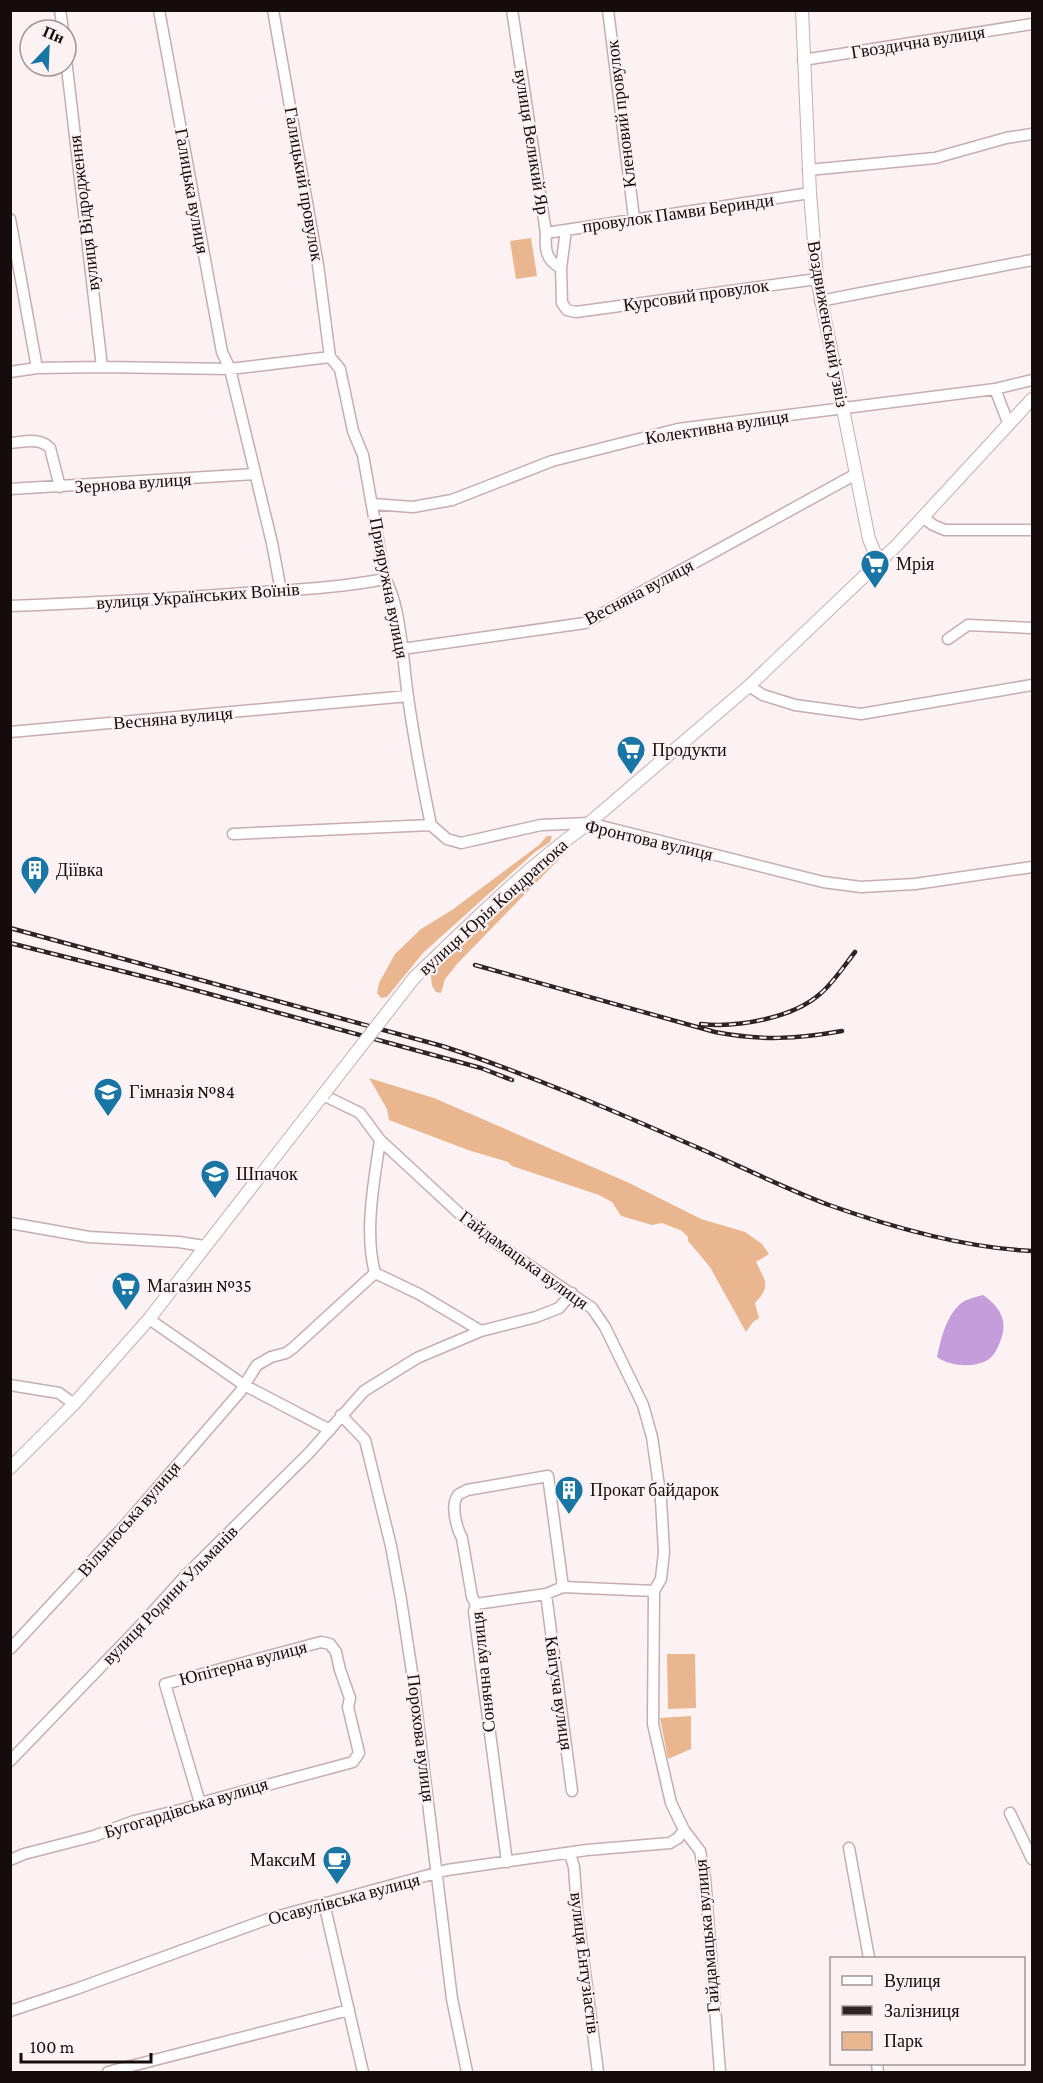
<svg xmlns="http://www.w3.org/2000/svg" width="1043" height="2083" font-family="'Crimson Pro',serif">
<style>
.green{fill:#eab68f}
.water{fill:#c69ddb}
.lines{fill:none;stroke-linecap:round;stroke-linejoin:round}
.minor-casing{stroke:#c6adb1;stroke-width:13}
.tertiary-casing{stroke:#c6adb1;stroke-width:14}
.minor{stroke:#fff;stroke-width:10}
.tertiary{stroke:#fff;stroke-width:12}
.rail-casing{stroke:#2c2425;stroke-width:4.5}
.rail{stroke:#fcf2f3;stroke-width:2;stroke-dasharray:7;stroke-linecap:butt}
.tertiary-bridge-casing{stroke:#c6adb1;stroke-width:14;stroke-linecap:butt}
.tertiary-bridge{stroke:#fff;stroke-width:12}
.labels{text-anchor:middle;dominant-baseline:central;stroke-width:4.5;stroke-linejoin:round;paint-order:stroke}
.street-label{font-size:18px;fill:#140c0d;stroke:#fcf2f3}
.poi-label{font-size:18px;fill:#140c0d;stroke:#fcf2f3;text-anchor:start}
</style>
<rect width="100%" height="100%" fill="#fcf2f3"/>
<path class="green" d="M531,238L537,276L516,279L510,241Z
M547,836H552L550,842L535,852L423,953L387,997L381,998L377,993L379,983L395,954L421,929L452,910L539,845Z
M565,847L567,851L458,963L445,979L441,993L436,992L432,986L431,976L447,957Z
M369,1078L434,1098L627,1182L701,1219L745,1232L762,1244L769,1254L756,1262C766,1282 771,1286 755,1303L759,1318L753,1322L746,1332L710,1267L688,1241V1237L682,1231L662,1223L652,1225L621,1216L612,1202L599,1195L512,1166L508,1162L468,1150L389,1120L387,1109Z
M667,1654H695L696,1708L668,1709Z
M691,1716V1749L668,1759L660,1718Z"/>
<path class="water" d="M983,1295C1000,1307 1009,1321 1000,1342C997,1349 994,1357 986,1361C972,1368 949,1366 937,1357C941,1338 946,1317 960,1304C966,1299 976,1297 983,1295Z"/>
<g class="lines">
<g class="minor-casing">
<path id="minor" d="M60,10L63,30
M159,10L222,352L230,369L272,543L281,591
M273,10L318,265L330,357
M512,10L546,233C545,248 545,260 561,268L562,303L567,310L576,312L817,279
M608,10L634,218
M66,59L102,367
M803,60L1032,24
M808,170L935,158L1006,138L1032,134
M10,219L37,368
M546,233L810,193
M561,268L566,230
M820,301L1032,260
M330,357L340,369L353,431L363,455L385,579C401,605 403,664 408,697C414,739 422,782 431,825
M10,372L37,368L102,367L230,369L330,357
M995,389L1009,425
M10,443C24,442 40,437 50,448L60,487
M10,489L255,474
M373,504L413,507L452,500L552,461L678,429L995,389L1032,380
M924,518L933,525L945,530H1032
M10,606C88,603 166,599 244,593C291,590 338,588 385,579
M948,639L968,625L1032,628
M402,649L585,623L856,474
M749,686L763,695L795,705L861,714L1032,685
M10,732L408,696
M233,834L431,825L447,839L461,843L541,825L589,823L823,882L861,887L915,884L1032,867
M323,1095L360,1113L380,1140L461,1215L498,1244L592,1308L605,1327L643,1405L652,1437L661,1500L664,1552L661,1579L654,1591L653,1724L671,1803L684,1830L700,1851L705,1878L720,2072
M10,1223L89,1237L179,1242L204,1246
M375,1273L419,1294L481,1331
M149,1319L244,1385L330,1430
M10,1385L59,1393L74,1404
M341,1415L365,1440L391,1546L401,1600L412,1672L452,1999L467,2072
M546,1594L572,1791
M476,1604L546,1594L563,1587L654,1591
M10,1649L126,1524L240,1392L257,1365L271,1357L286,1353L293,1348L375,1273C364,1232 374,1182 380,1140
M10,1761L140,1626L185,1576L309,1453L364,1391L417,1358L481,1331L536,1317L559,1308L572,1293
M1010,1813L1032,1859
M849,1848L869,1958
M570,1854L574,1867L577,1910L598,2072
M10,1860L24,1854L94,1836L134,1821L188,1808L200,1803L353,1762L359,1753L348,1707L350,1698L340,1670L336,1652L330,1644L321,1642L165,1684L200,1803
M507,1862L474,1612L476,1604L472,1597L462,1538C457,1529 450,1505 458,1495C460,1493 464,1492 467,1490L548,1476L563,1587
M324,1903L363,2072
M10,2011L76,1989L268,1919L447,1870L587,1850L670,1843L678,1838L684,1830
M877,2064L878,2072
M108,2072L349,2010"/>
</g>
<g class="tertiary-casing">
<path id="tertiary" d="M802,10L810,193L817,279L869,539L874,551L881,560
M414,978C470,924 526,868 589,823L749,686L898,544L1032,399
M10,1468L74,1404L149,1319L323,1095"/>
</g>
<use href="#minor" class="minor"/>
<use href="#tertiary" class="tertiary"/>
<g class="rail-casing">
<path id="rail" d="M10,928L442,1046C525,1073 607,1108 687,1143C734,1163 781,1187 829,1205C891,1227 966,1248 1032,1251
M10,943L169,983L481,1068L512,1080
M475,965L715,1032C761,1041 797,1039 842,1031
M701,1024C737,1028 793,1018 820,994C833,983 844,966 855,952"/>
</g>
<use href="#rail" class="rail"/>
<g class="tertiary-bridge-casing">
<path id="tertiary-bridge" d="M323,1095L414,978"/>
</g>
<use href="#tertiary-bridge" class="tertiary-bridge"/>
</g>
<defs>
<g id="supermarket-pin" transform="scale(1.5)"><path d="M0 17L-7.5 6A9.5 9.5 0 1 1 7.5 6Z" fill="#1976a4" stroke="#fcf2f3"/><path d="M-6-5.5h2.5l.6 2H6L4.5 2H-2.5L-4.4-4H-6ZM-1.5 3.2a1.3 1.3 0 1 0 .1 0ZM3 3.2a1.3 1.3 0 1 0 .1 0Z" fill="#fff"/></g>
<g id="building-pin" transform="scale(1.5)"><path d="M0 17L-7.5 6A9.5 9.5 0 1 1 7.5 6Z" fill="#1976a4" stroke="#fcf2f3"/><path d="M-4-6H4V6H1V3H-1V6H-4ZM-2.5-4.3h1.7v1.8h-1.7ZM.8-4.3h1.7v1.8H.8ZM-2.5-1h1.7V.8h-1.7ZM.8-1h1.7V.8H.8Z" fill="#fff"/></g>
<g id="school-pin" transform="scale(1.5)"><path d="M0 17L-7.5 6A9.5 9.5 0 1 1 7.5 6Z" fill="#1976a4" stroke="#fcf2f3"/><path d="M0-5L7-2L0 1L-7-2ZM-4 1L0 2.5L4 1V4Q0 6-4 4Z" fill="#fff"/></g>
<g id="cafe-pin" transform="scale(1.5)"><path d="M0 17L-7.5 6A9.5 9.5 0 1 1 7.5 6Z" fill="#1976a4" stroke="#fcf2f3"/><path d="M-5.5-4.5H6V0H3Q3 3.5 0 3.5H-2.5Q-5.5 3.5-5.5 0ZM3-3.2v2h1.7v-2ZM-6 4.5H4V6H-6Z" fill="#fff"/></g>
</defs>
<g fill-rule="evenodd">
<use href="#supermarket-pin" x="875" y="564"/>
<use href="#supermarket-pin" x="631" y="750"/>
<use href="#building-pin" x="35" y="870"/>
<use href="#school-pin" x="108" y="1092"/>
<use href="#school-pin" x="215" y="1174"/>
<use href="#supermarket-pin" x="126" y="1286"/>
<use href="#building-pin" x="569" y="1490"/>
<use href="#cafe-pin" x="337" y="1860"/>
</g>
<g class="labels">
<g class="street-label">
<text transform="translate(918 42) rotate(-9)">Гвоздична вулиця</text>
<text transform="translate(621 114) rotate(-97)">Кленовий провулок</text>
<text transform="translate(532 142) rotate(81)">вулиця Великий Яр</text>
<text transform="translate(304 184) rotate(80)">Галицький провулок</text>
<text transform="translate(192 191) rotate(80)">Галицька вулиця</text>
<text transform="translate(84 213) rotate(-97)">вулиця Відродження</text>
<text transform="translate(678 213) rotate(-8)">провулок Памви Беринди</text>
<text transform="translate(696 295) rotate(-8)">Курсовий провулок</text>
<text transform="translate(828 324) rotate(80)">Воздвиженський узвіз</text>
<text transform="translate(717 427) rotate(-9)">Колективна вулиця</text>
<text transform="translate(133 483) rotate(-4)">Зернова вулиця</text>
<text transform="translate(389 588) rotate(79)">Прияружна вулиця</text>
<text transform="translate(639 592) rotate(-28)">Весняна вулиця</text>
<text transform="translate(198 596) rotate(-4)">вулиця Українських Воїнів</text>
<text transform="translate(173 718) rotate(-5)">Весняна вулиця</text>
<text transform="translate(649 840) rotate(13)">Фронтова вулиця</text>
<text transform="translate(493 907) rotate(-42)">вулиця Юрія Кондратюка</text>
<text transform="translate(524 1260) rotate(36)">Гайдамацька вулиця</text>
<text transform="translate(129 1519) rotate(-49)">Вільнюська вулиця</text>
<text transform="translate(170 1595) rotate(-46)">вулиця Родини Ульманів</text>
<text transform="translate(243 1663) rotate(-15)">Юпітерна вулиця</text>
<text transform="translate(483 1672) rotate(-96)">Сонячна вулиця</text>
<text transform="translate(559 1693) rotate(82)">Квітуча вулиця</text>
<text transform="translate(421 1738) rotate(83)">Порохова вулиця</text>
<text transform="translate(186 1808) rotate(-17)">Бугогардівська вулиця</text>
<text transform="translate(344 1899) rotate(-15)">Осавулівська вулиця</text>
<text transform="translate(707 1936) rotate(-95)">Гайдамацька вулиця</text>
<text transform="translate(585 1963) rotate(83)">вулиця Ентузіастів</text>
</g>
<g class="poi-label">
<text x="896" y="564">Мрія</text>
<text x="652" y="750">Продукти</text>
<text x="56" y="870">Діївка</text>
<text x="129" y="1092">Гімназія №84</text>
<text x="236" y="1174">Шпачок</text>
<text x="147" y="1286">Магазин №35</text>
<text x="590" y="1490">Прокат байдарок</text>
<text x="316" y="1860" text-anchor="end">МаксиМ</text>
</g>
</g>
<rect width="1043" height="2083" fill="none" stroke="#140c0d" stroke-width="24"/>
<rect x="830" y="1957" width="195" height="108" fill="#fcf2f3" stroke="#9f9697" stroke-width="1.5"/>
<rect x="842" y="1976" width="30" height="9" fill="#ffffff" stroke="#9f9697" stroke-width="1.5"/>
<text x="884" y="1987" font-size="18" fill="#140c0d">Вулиця</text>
<rect x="842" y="2006" width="30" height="9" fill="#2c2425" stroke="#9f9697" stroke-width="1.5"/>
<text x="884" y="2017" font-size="18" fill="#140c0d">Залізниця</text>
<rect x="842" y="2032" width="30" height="18" fill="#eab68f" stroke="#9f9697" stroke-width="1.5"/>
<text x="884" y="2047" font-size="18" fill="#140c0d">Парк</text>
<g transform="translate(48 48) rotate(23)"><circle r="28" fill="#fcf2f3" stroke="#9f9697" stroke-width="1.5"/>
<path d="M0-4.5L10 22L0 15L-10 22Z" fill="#1976a4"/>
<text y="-9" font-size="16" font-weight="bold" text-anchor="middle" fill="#140c0d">Пн</text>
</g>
<path d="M21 2053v9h130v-9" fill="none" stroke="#140c0d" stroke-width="3"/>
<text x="30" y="2053" font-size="18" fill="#140c0d" stroke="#fcf2f3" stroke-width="4.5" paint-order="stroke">100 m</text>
</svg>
